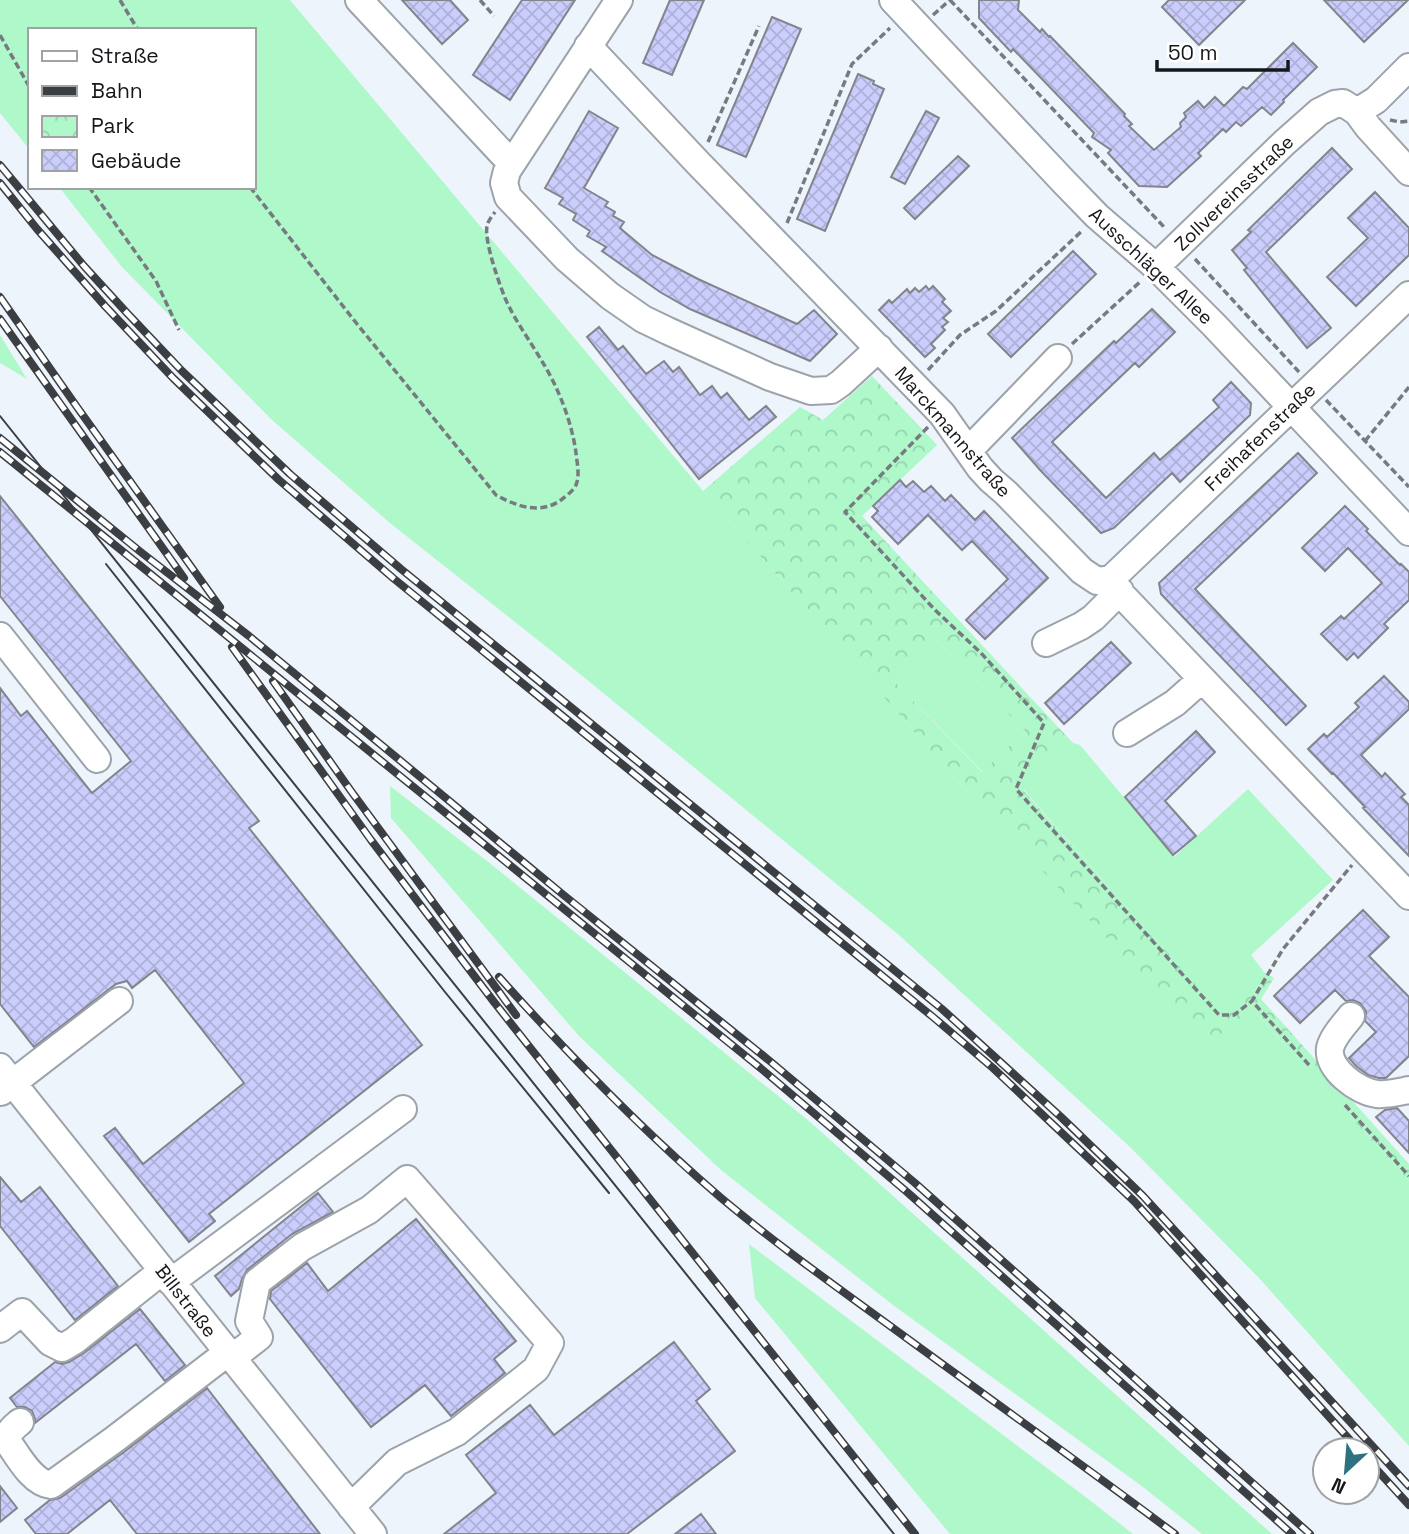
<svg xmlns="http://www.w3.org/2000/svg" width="1409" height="1534" font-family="'Space Grotesk',sans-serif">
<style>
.green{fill:#aef8ca}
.park{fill:url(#park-crowns);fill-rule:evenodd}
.building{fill:url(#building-cross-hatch);stroke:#83848c;stroke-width:2}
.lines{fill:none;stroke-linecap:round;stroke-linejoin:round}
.minor-casing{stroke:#9da3aa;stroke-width:30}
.path{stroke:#777b81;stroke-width:3.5;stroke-dasharray:7 3.5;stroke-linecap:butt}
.minor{stroke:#fff;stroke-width:26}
.tram{stroke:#3b3e42;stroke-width:2}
.rail-casing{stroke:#3b3e42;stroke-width:8}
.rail{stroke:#fff;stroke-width:5;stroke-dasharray:16;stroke-linecap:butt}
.labels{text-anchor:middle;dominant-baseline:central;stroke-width:6;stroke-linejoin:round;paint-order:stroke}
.street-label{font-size:19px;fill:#15171a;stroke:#fff}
</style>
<defs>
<pattern id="park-crowns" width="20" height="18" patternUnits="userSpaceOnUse" patternTransform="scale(1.75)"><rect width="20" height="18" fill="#aef8ca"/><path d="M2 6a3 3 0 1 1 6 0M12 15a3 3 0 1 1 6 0" fill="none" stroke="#95d4ad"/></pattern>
<pattern id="building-cross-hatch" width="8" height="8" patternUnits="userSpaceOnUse" patternTransform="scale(1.75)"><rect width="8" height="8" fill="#cbcefc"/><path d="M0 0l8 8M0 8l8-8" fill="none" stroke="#adb0d7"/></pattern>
</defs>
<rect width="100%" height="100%" fill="#edf4fc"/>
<path class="green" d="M0,0H290L703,491L968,793L1208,1043L1251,1008L1409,1181V1446L1260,1279L1130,1147L899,935L553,652L390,523L271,419L122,267L59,187H254V30H30V150L0,113Z
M0,335L27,379L0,363Z
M937,641L1025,731L983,772L895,682Z
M1073,743L1080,745L1174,857L1248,789L1333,880L1251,955L1264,972L1222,1015L1023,789Z
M390,786L487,861L809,1121L1272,1534H1202L1143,1487L893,1305L721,1170L579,1036L391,818Z
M749,1244L1083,1495L1133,1534H950L755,1298Z"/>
<path class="park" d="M872,376L937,445L862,516L1073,743L1023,790L1222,1014L1264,972L1274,978L1261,999L1409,1164V1181L1252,1009L1208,1044L968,793L703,491L800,407L823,420ZM937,641L1025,731L982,772L895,682Z"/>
<path class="building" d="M402,0H450L468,20L442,44Z
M522,0H575L510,100L473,75Z
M670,0H704L672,75L643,63Z
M979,0H1019L1018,10L1040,32L1042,29L1049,37L1050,36L1125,114L1124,116L1132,124L1129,126L1154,150L1181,127L1180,123L1186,117L1184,113L1198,101L1204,108L1215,97L1224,106L1243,87L1247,89L1293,43L1317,67L1283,100L1284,102L1271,115L1262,107L1241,126L1236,122L1226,132L1223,129L1198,153L1201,156L1167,187L1139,186L1108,153L1111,150L1092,137L1094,133L1013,49L1011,52L979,18Z
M1169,0H1245L1199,45L1162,7Z
M1324,0H1408L1364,42Z
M772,17L801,29L746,157L717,145Z
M858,74L874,81L873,84L884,89L825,231L797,219Z
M589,111L618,128L584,188L608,202L605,206L615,212L613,216L624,222L620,228L652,255L698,279L797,324L814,310L837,334L810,361L690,309L660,292L602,251L606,247L587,236L590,231L573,220L576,214L559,204L563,198L545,188Z
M926,111L939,118L905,184L891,177Z
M1332,148L1352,169L1266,252L1331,328L1307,348L1244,270L1247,268L1232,250L1251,232L1248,230Z
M958,156L969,166L915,219L904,208Z
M1375,192L1409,228V255L1356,306L1327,277L1368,238L1348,218Z
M1073,251L1096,274L1011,357L988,334Z
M926,286L929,290L933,286L945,299L942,302L951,311L943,318L948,322L942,327L945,330L931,344L935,348L925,357L879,310L889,300L892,303L907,289L910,293L915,288L919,292Z
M1152,309L1175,332L1139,367L1135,363L1052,442L1106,498L1154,453L1160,460L1219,407L1213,400L1231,382L1251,403L1250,415L1180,482L1172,473L1114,528L1101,533L1041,471L1012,438L1114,341L1116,343Z
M599,327L618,350L623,346L646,374L664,361L673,372L679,367L700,395L712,386L721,398L727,393L749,420L766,406L776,417L699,479L587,337Z
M1298,453L1317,473L1195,589L1306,706L1286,725L1161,594L1159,583Z
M900,480L906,487L913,481L924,492L931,486L945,501L951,495L975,520L984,511L1048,578L985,639L966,620L1008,579L972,541L962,550L928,515L898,544L872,517L878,511L873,506Z
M0,496L259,821L249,828L422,1045L209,1214L215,1221L189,1242L104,1136L115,1128L143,1164L244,1083L155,970L132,988L127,981L116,984L34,1047L0,1004V688L21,716L27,711L92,793L131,761L0,596Z
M1345,506L1368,529L1366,531L1400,565L1401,564L1409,572V600L1384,624L1388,628L1358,658L1354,653L1347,660L1321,634L1341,616L1344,619L1382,583L1348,548L1325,571L1302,548Z
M1111,642L1131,663L1064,724L1045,703Z
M1384,676L1409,702V709L1361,755L1382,777L1385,773L1405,794L1401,797L1409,805V856L1363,808L1365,807L1333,773L1332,774L1308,749L1324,734L1327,737L1359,707L1355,703Z
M1196,731L1215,752L1165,801L1196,836L1173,855L1125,797Z
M1363,910L1389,937L1369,956L1409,997V1056L1386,1078H1379L1368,1075L1356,1066L1349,1058L1376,1032L1365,1021L1366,1011L1360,1003L1353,1000L1346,1001L1335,990L1300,1023L1274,996Z
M1397,1108L1409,1121V1153L1376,1117L1385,1110Z
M0,1177L21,1202L40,1187L118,1286L75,1320L0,1226Z
M318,1193L333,1212L292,1234L247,1270L242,1279L239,1289L231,1296L215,1276Z
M416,1219L516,1341L494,1359L505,1373L451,1416L425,1385L371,1427L270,1299L271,1291L307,1263L328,1291Z
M140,1309L185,1365L165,1381L136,1344L35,1423V1419L32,1411L25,1407H17L10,1398L55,1362L62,1364L69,1362L84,1353Z
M674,1342L710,1389L696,1401L735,1451L627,1534H444L496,1493L466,1455L530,1405L554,1435Z
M207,1388L320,1534H137L110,1500L67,1534H36L25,1520L50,1500L60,1498L124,1452Z
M0,1486L17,1508L0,1522Z
M701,1514L716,1534H675Z"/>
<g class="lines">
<g class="minor-casing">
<path id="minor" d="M359,0L511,163
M619,0L507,171L504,183L508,197L567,259L610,296L643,319L668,331L770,377L811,391L831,390L841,383L879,348
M893,0L1064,182L1097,216L1156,267L1214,325L1409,532
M588,46L699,164L942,414L980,468L991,480L1006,493L1082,571L1097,581L1111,579
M1357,112L1376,100L1409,67
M1156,267L1284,143L1319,112L1335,104L1343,103L1357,112L1368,127L1409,172
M968,451L1058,358
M1111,579L1121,594L1409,896
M1111,579L1409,295
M0,636L97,759
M1046,643L1081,626L1093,618L1120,591
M1127,733L1175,703L1202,679
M1351,1016C1344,1025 1333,1036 1330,1048C1327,1069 1358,1092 1377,1094C1387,1095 1399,1092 1409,1090
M0,1067L373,1534
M1,1092L119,1001
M171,1282L403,1109
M0,1329L22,1312L50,1342L62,1348L74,1341L162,1271
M232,1358L259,1337L249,1321L257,1282L302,1247L369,1210L407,1179L550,1343L536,1369L457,1432L397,1462L351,1507
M20,1422C13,1428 7,1432 8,1442C18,1456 32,1483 51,1485L115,1439L227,1353"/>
</g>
<path class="path" d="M120,0L138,30
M480,0L494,16
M950,0L1165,228
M933,15L950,0
M0,35L30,88
M1390,120L1400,122L1409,121
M708,142L759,26
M89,187L156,281L179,330
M250,187L353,319L496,495C516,506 540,515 561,500C566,496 573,491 576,485C580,475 577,463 576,453C572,423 559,389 543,363C531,342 515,321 505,298C499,283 484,241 487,226C488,221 492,216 495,212
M787,223L852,64L890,28
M1195,259L1299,372
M1072,344L1141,281
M928,370L960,335L996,311L1083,230
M1326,400L1409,487
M928,427L845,512L935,610L981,653L1044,723L1016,789L1219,1015H1234L1252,1001
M1365,441L1409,387
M1309,1065L1252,1001L1283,949L1352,865
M1345,1105L1409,1176"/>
<use href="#minor" class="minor"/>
<path class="tram" d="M0,416L894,1534
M106,564L445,992L609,1193"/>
<g class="rail-casing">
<path id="rail" d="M0,165L84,266L127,313L182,371L290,474L401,569L942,1009L1061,1117L1143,1196L1409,1486
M0,183L37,229L105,306L173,378L279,480L393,578L933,1017L993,1068L1134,1201L1359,1450
M0,297L77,407L220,607
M0,319L184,578
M0,438L142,553L249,636L566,897L771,1062L915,1183L1310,1534
M0,452L764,1071L907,1192L1292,1534
M232,647L371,840L494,1002L915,1534
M273,681L351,791L516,1015
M499,977C568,1054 641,1129 720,1197C777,1245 837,1287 897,1331C990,1399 1083,1465 1175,1534
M1367,1459L1409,1505"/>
</g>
<use href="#rail" class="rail"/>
</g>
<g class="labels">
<g class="street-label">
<text transform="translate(1234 193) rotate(-44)">Zollvereinsstraße</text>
<text transform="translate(1151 266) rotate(43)">Ausschläger Allee</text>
<text transform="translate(953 432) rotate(49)">Marckmannstraße</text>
<text transform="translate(1260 437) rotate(-44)">Freihafenstraße</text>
<text transform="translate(186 1301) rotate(52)">Billstraße</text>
</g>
</g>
<rect x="28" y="28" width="228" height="161" fill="#ffffff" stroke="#a1a2a3" stroke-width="2"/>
<rect x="42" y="51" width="35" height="10" fill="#ffffff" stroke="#a1a2a3" stroke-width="2"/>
<text x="91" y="63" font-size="21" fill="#15171a">Straße</text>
<rect x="42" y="86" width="35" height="10" fill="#3b3e42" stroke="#a1a2a3" stroke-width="2"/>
<text x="91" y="98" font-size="21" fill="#15171a">Bahn</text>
<rect x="42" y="116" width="35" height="21" fill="url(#park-crowns)" stroke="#a1a2a3" stroke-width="2"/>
<text x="91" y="133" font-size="21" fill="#15171a">Park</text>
<rect x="42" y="150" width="35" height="21" fill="url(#building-cross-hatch)" stroke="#a1a2a3" stroke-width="2"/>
<text x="91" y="168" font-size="21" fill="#15171a">Gebäude</text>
<g transform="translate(1346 1471) rotate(206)"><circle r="33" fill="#ffffff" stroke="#a1a2a3" stroke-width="2"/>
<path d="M0-5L12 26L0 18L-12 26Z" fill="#2e7282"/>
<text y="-10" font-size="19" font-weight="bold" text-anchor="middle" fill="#15171a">N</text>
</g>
<path d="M1157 60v10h131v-10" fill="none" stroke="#15171a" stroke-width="3.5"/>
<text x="1168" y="60" font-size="21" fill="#15171a" stroke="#ffffff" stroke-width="5" paint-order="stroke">50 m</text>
</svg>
